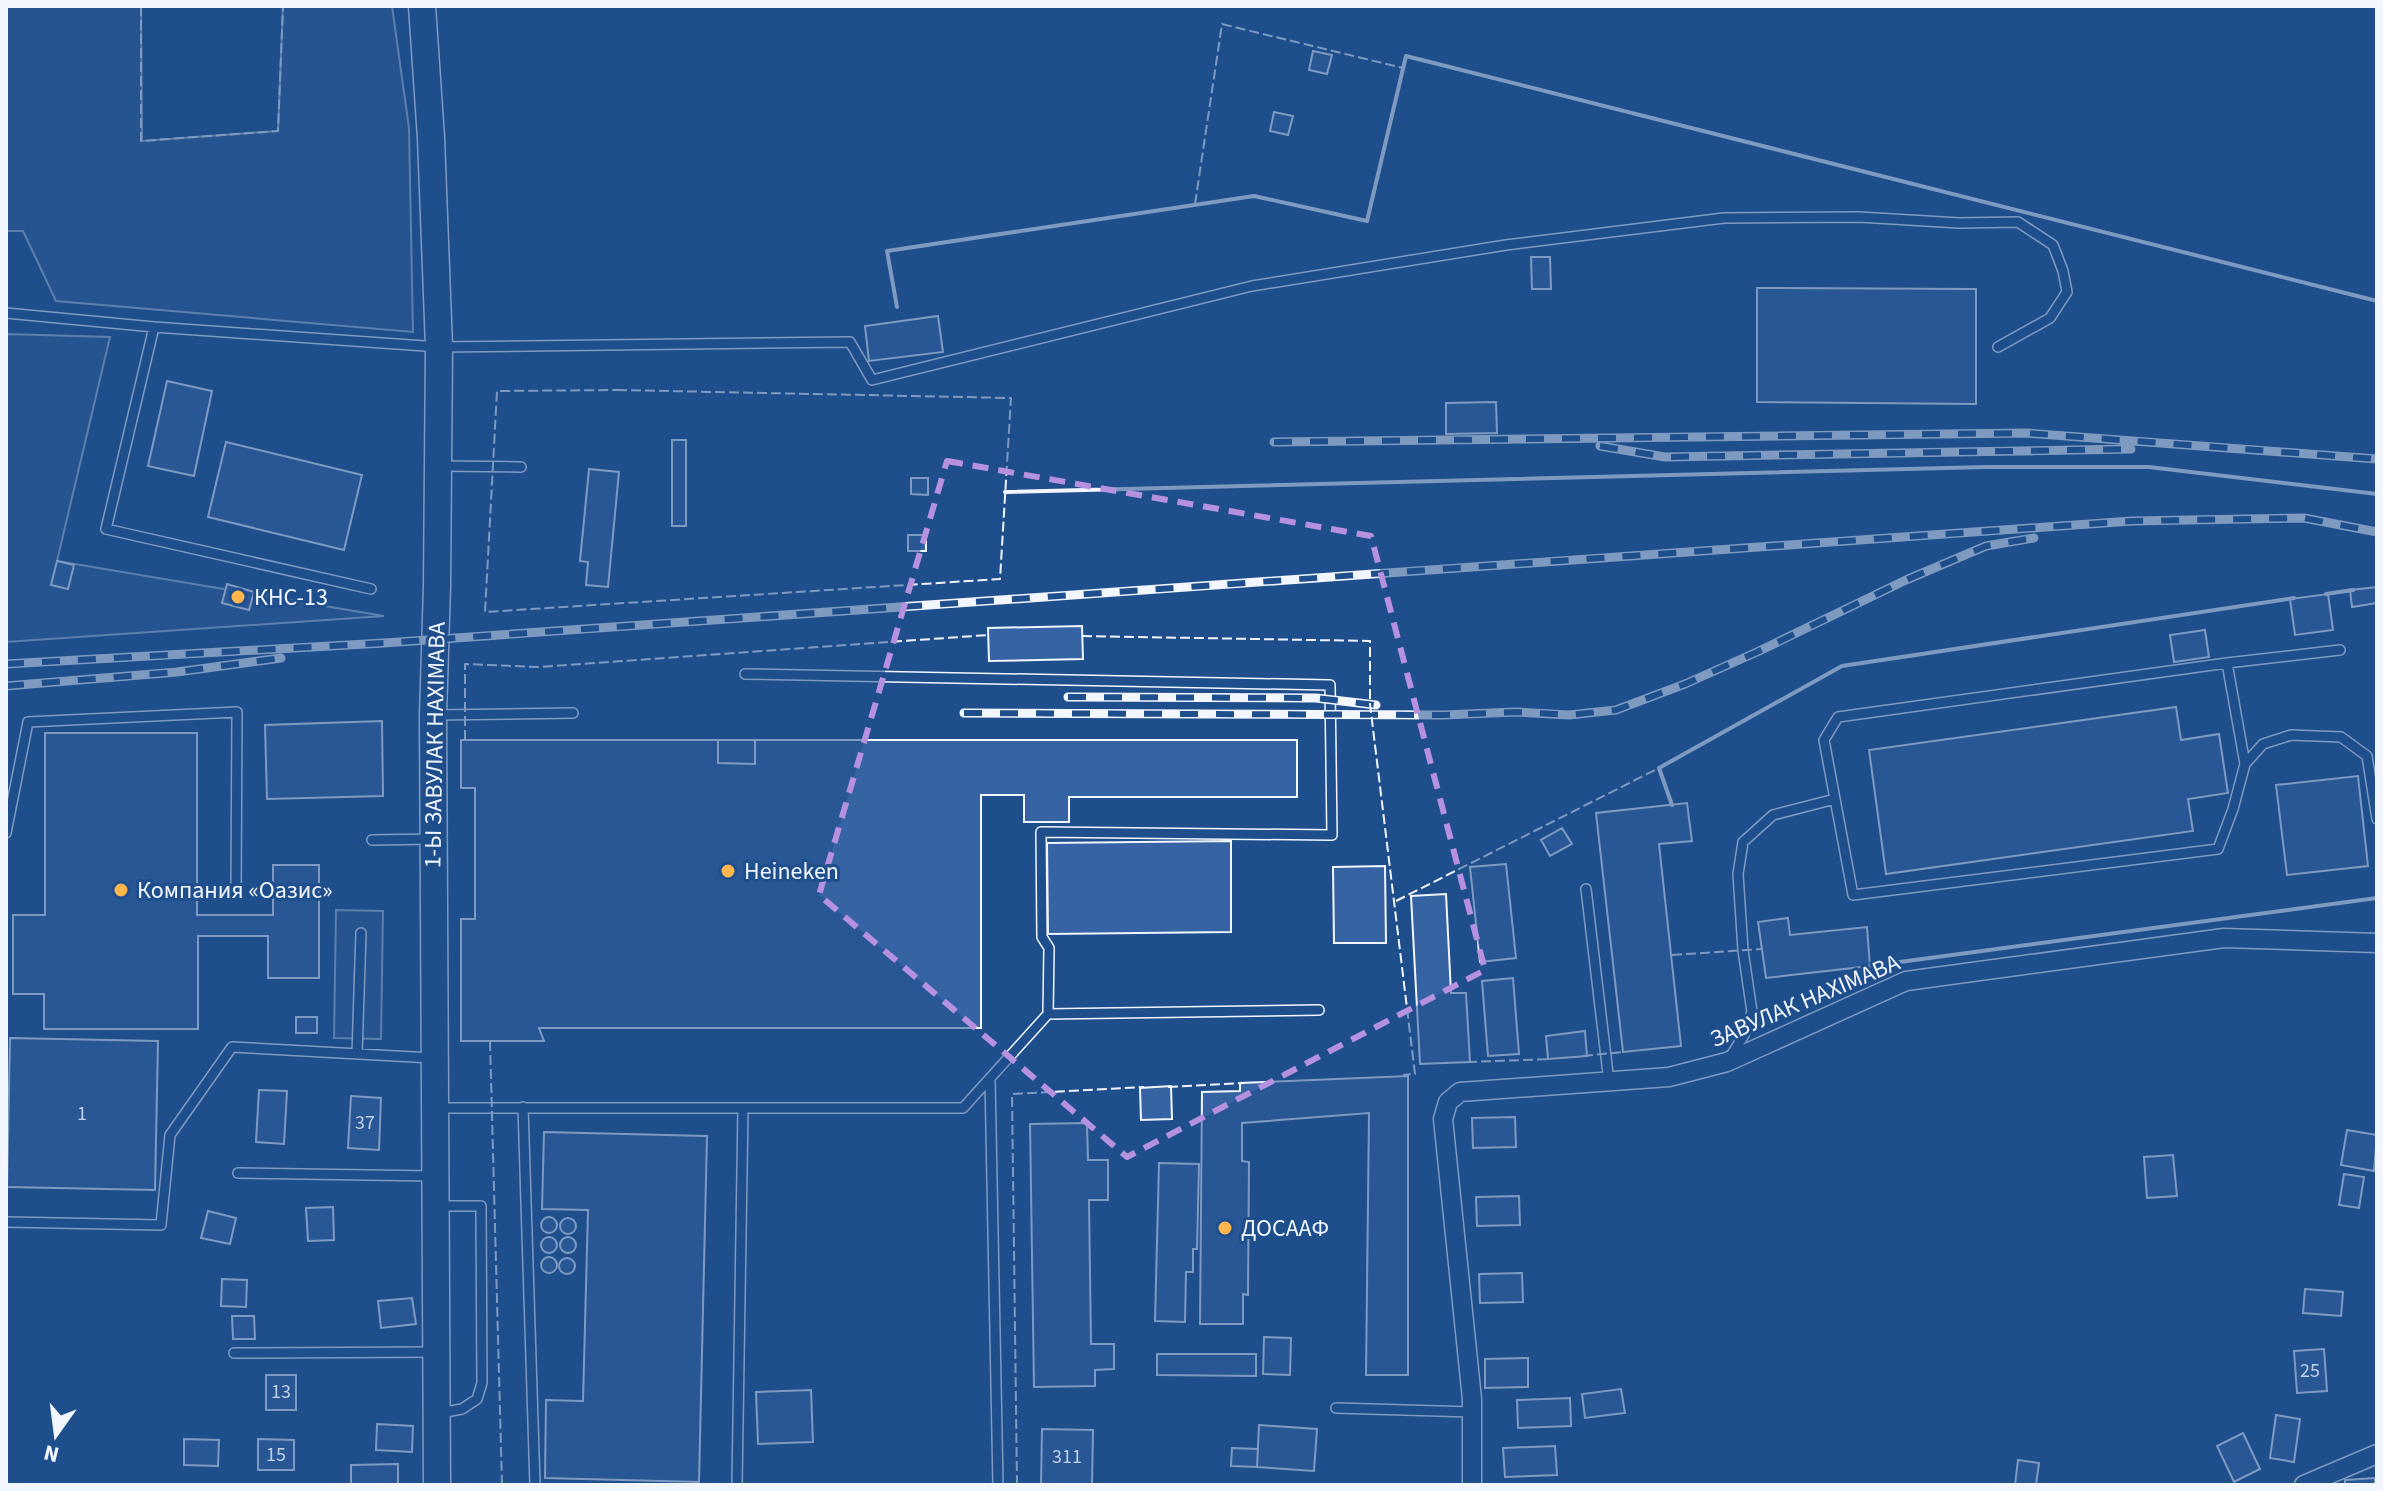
<svg xmlns="http://www.w3.org/2000/svg" width="2383" height="1491" font-family="'Source Sans 3',sans-serif">
<style>
.built{fill:#305b95;stroke:#a8bbd7;stroke-width:2}
.building{fill:#3563a3;stroke:#f2f6ff;stroke-width:2}
.lines{fill:none;stroke-linecap:round;stroke-linejoin:round}
.lane-casing{stroke:#f2f6ff;stroke-width:12}
.street-casing{stroke:#f2f6ff;stroke-width:21}
.secondary-casing{stroke:#f2f6ff;stroke-width:29}
.lane{stroke:#1f4e8c;stroke-width:9}
.street{stroke:#1f4e8c;stroke-width:18}
.secondary{stroke:#1f4e8c;stroke-width:26}
.rail-casing{stroke:#f2f6ff;stroke-width:9}
.rail{stroke:#1f4e8c;stroke-width:6;stroke-dasharray:18;stroke-linecap:butt}
.fence{stroke:#f2f6ff;stroke-width:2;stroke-dasharray:10 4;stroke-linecap:butt}
.wall{stroke:#f2f6ff;stroke-width:4}
.marked{fill:none;stroke:#b691df;stroke-width:6;stroke-dasharray:16 10;stroke-linejoin:round}
.poi-dot{fill:#ffb74d;stroke:#1f4e8c;stroke-width:3}
.labels{text-anchor:middle;dominant-baseline:central;stroke-width:6;stroke-linejoin:round;paint-order:stroke}
.number-label{font-size:20px;fill:#c3d1e8}
.poi-label{font-size:24px;fill:#f2f6ff;stroke:#1f4e8c;text-anchor:start}
.street-label{font-size:24px;fill:#f2f6ff;stroke:#1f4e8c}
</style>
<rect width="100%" height="100%" fill="#1f4e8c"/>
<path class="built" d="M6,6H141L142,141L278,131L283,6H392L409,128L413,332L56,301L23,231H6Z
M6,334L110,337L57,561L384,616L6,642Z
M336,910L383,911L381,1039L334,1038Z"/>
<path class="building" d="M1313,51L1332,55L1327,74L1309,70Z
M1274,112L1293,116L1288,135L1270,131Z
M1531,257H1550L1551,289H1532Z
M1757,288L1976,289V404L1757,402Z
M938,316L943,352L869,361L865,326Z
M167,381L212,391L194,476L148,466Z
M1496,402L1497,433L1446,434V403Z
M672,440H686V526H672Z
M226,442L362,475L344,550L208,517Z
M589,469L619,472L608,587L586,585L588,562L580,561Z
M911,478H928V495L911,494Z
M908,535H926V551H908Z
M57,561L74,565L68,589L51,585Z
M227,584L254,592L249,610L222,603Z
M2377,587V603L2352,607L2350,590Z
M2328,594L2333,630L2295,635L2290,599Z
M1082,626L1083,659L989,661L988,628Z
M2205,630L2209,657L2174,662L2170,635Z
M2176,707L2181,740L2219,734L2228,793L2188,799L2193,831L1886,874L1869,750Z
M382,721L383,796L267,799L265,725Z
M45,733H197V915H273V865H319V978H268V936H198V1029H44V994H13V915H45Z
M461,740H1297V797H1069V822H1024V795H981V1028H539L544,1041H461V919H475V788H461Z
M718,740H755V764L718,763Z
M2358,776L2368,866L2287,875L2276,785Z
M1687,803L1692,841L1659,844L1681,1046L1623,1052L1596,813Z
M1562,828L1572,844L1550,856L1541,840Z
M1231,841V932L1048,934L1047,843Z
M1506,864L1516,958L1480,962L1470,867Z
M1385,866L1386,943H1334L1333,867Z
M1446,894L1451,993H1466L1470,1062L1420,1064L1411,896Z
M1788,918L1790,935L1867,927L1870,966L1766,978L1758,922Z
M1513,978L1519,1054L1488,1056L1482,981Z
M296,1017H317V1033H296Z
M1585,1031L1587,1056L1548,1059L1546,1036Z
M10,1038L158,1041L155,1190L7,1187Z
M1408,1076V1375H1366L1369,1113L1242,1123V1161L1249,1162L1248,1295L1243,1294V1324H1200L1202,1092L1240,1091V1083Z
M1171,1086L1172,1119L1141,1120L1140,1088Z
M259,1090L287,1091L284,1144L256,1142Z
M351,1096L381,1098L379,1150L348,1148Z
M1515,1117L1516,1147L1473,1148L1472,1118Z
M1087,1123L1088,1160H1108V1200H1089L1091,1344H1114V1369L1095,1370V1386L1034,1387L1030,1124Z
M2347,1130L2377,1135L2374,1171L2341,1165Z
M544,1132L707,1136L699,1482L545,1478L546,1400L583,1401L588,1210L542,1209Z
M2173,1155L2177,1196L2147,1198L2144,1157Z
M1159,1163L1199,1164L1197,1249H1193V1272H1186L1185,1322L1155,1321Z
M2344,1174L2364,1177L2359,1208L2339,1205Z
M1519,1196L1520,1225L1477,1226L1476,1197Z
M333,1207L334,1240L308,1241L306,1208Z
M208,1211L236,1218L230,1244L201,1238Z
M541 1225a8 8 0 1 1 16 0a8 8 0 1 1-16 0Z
M560 1226a8 8 0 1 1 16 0a8 8 0 1 1-16 0Z
M560 1245a8 8 0 1 1 16 0a8 8 0 1 1-16 0Z
M541 1245a8 8 0 1 1 16 0a8 8 0 1 1-16 0Z
M541 1265a8 8 0 1 1 16 0a8 8 0 1 1-16 0Z
M559 1266a8 8 0 1 1 16 0a8 8 0 1 1-16 0Z
M1522,1273L1523,1302L1480,1303L1479,1274Z
M222,1279L247,1280L246,1307L221,1306Z
M2305,1289L2343,1292L2341,1316L2303,1313Z
M412,1298L416,1324L381,1328L378,1301Z
M232,1316H254L255,1339H233Z
M1264,1337L1291,1338L1290,1375L1263,1374Z
M2324,1349L2327,1391L2297,1393L2294,1351Z
M1157,1354H1256V1376L1157,1375Z
M1528,1358V1387L1485,1388V1359Z
M266,1375H296V1410H266Z
M1621,1389L1625,1413L1585,1418L1582,1394Z
M811,1390L813,1442L758,1444L756,1392Z
M1570,1398L1571,1426L1518,1428L1517,1400Z
M2276,1415L2300,1419L2294,1462L2270,1458Z
M377,1424L413,1426L412,1452L376,1450Z
M1259,1425L1317,1429L1314,1471L1257,1467Z
M1042,1429L1093,1430L1092,1485H1041Z
M2243,1433L2260,1469L2234,1482L2217,1446Z
M184,1439L219,1440L218,1466L184,1465Z
M258,1439L294,1440V1470H258Z
M1555,1446L1557,1475L1505,1477L1503,1448Z
M1232,1448L1258,1449L1257,1467L1231,1466Z
M2018,1460L2039,1463L2036,1485H2015Z
M398,1464V1485H351V1465Z
M2375,1478V1485H2345V1480Z"/>
<g class="lines">
<g class="lane-casing">
<path id="lane" d="M6,313L154,327L439,347L850,342L872,380L1252,286L1506,245L1724,218L1859,217L1959,223L2018,222L2053,245L2063,271L2067,292L2050,318L1998,347
M154,327L106,529L371,589
M442,466L521,467
M2227,663L2340,650
M745,674L1330,685L1332,835L1041,832L1042,937L1049,948L1048,1014
M436,715L573,713
M1835,799L1824,740L1838,717L2227,663L2245,764
M6,833L28,722L237,712L236,891
M372,840L433,839
M1586,889L1609,1082
M357,1054L361,933
M1729,1059L1744,1035L1752,1012L1743,950L1738,874L1743,842L1773,815L1835,799L1853,895L2218,849L2233,809L2245,764L2263,744L2291,735L2341,737L2367,756L2377,819
M990,1079L998,1485
M523,1107L535,1485
M439,1108H963L1048,1014L1319,1010
M238,1173L432,1176
M438,1206H481L482,1383L477,1399L462,1409L440,1413
M6,1222L161,1225L170,1135L232,1047L432,1058
M234,1353L433,1352
M1336,1408L1472,1412
M737,1485L743,1108"/>
</g>
<g class="street-casing">
<path id="street" d="M1472,1485V1399L1443,1119L1448,1102L1460,1092L1669,1077L1727,1062L1906,981L2224,938L2377,943
M2304,1485L2377,1454"/>
</g>
<g class="secondary-casing">
<path id="secondary" d="M422,6L431,138L439,347L437,586L433,715L437,1485"/>
</g>
<use href="#lane" class="lane"/>
<use href="#street" class="street"/>
<use href="#secondary" class="secondary"/>
<g class="rail-casing">
<path id="rail" d="M1274,442L2026,433L2377,459
M1600,446L1665,457L2131,449
M6,664L384,643L2132,521L2304,518L2377,532
M6,686L177,672L281,658
M1068,697L1316,698L1376,705
M964,713L1444,715L1516,712L1569,715L1616,710L1685,684L1757,652L1906,580L1986,546L2034,538"/>
</g>
<use href="#rail" class="rail"/>
<path class="fence" d="M141,6V141L278,131L283,6
M1195,204L1222,24L1403,68L1406,56
M617,390L1011,398L1000,579L485,612L497,391Z
M1082,636L1370,641V704L1415,1074L1403,1075
M465,740V664L538,667L988,635
M1396,901L1659,768
M1672,955L1762,949
M490,1041L502,1485
M1583,1056L1623,1052
M1467,1062L1551,1059
M1168,1087L1244,1083
M1017,1485L1012,1094L1144,1087"/>
<path class="wall" d="M897,307L887,251L1254,196L1367,221L1406,56L2377,301
M1005,492L1986,467H2149L2377,494
M2326,594L2353,590
M1672,805L1659,768L1842,666L2294,598
M1870,966L2377,898"/>
</g>
<path d="M0 0H2383V1491H0ZM947,461L1371,536L1485,970L1127,1157L819,895Z" fill="#1f4e8c" fill-opacity=".55" fill-rule="evenodd"/>
<path class="marked" d="M947,461L1371,536L1485,970L1127,1157L819,895Z"/>
<g class="poi-dot">
<circle cx="238" cy="597" r="8"/>
<circle cx="728" cy="871" r="8"/>
<circle cx="121" cy="890" r="8"/>
<circle cx="1225" cy="1228" r="8"/>
</g>
<g class="labels">
<g class="number-label">
<text x="82" y="1114">1</text>
<text x="365" y="1123">37</text>
<text x="2310" y="1371">25</text>
<text x="281" y="1392">13</text>
<text x="276" y="1455">15</text>
<text x="1067" y="1457">311</text>
</g>
<g class="poi-label">
<text x="254" y="597">КНС-13</text>
<text x="744" y="871">Heineken</text>
<text x="137" y="890">Компания «Оазис»</text>
<text x="1241" y="1228">ДОСААФ</text>
</g>
<g class="street-label">
<text transform="translate(435 745) rotate(-89)">1-Ы ЗАВУЛАК НАХІМАВА</text>
<text transform="translate(1805 1001) rotate(-23)">ЗАВУЛАК НАХІМАВА</text>
</g>
</g>
<rect width="2383" height="1491" fill="none" stroke="#f2f6ff" stroke-width="16"/>
<g transform="translate(56 1435) rotate(194)" stroke="#1f4e8c" stroke-width="6" paint-order="stroke">
<path d="M0-6L14 30L0 20L-14 30Z" fill="#f2f6ff"/>
<text y="-12" font-size="22" font-weight="bold" text-anchor="middle" fill="#f2f6ff">N</text>
</g>
</svg>
